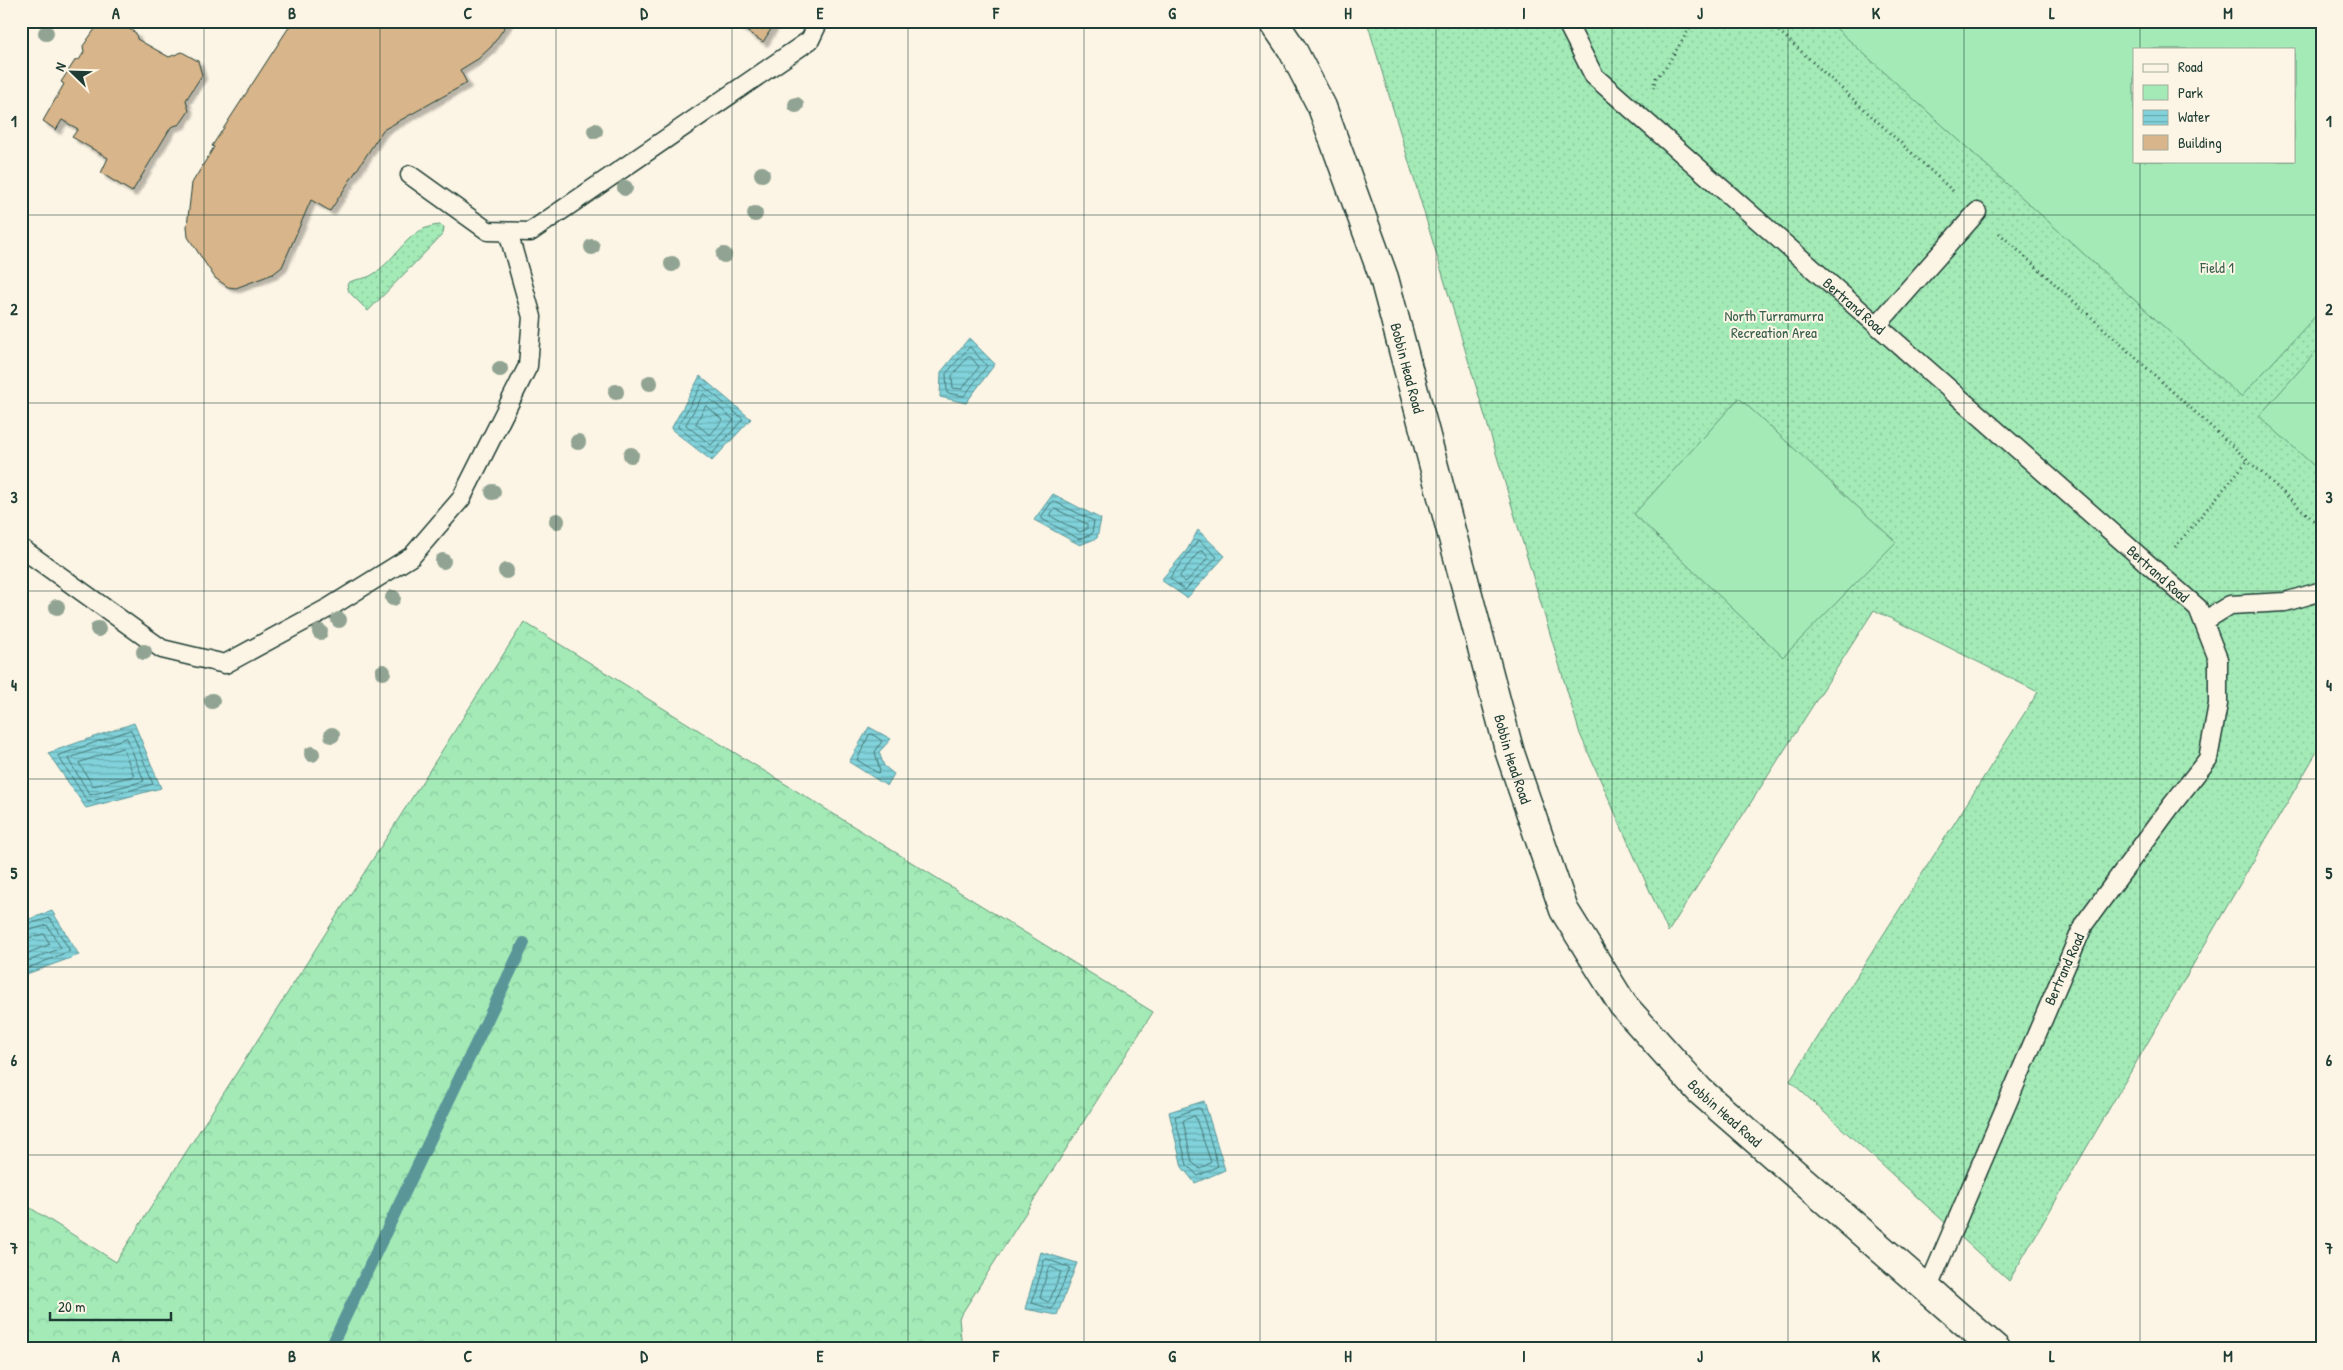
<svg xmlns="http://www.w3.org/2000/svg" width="2343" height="1370" font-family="'Patrick Hand',sans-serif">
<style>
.green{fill:url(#green-dots);stroke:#619476;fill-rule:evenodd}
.forest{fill:url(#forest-crowns);stroke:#619476}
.pitch{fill:#a3eab7;stroke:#619476;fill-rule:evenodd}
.water{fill:url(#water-rules);stroke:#5a9698}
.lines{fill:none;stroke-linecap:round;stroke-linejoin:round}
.shore{stroke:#467977;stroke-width:1}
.stream{stroke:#5a9698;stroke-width:12}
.building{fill:#d8b58a;stroke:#1f3d34;filter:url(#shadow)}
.lane-casing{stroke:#1f3d34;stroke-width:21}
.secondary-casing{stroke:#1f3d34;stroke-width:31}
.path{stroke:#1f3d34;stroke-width:3;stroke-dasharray:1 4;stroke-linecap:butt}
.lane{stroke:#fcf5e5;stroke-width:18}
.secondary{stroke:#fcf5e5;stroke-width:28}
.tree{fill:#91a392}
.grid{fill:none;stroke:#1f3d34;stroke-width:1;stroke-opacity:0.55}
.labels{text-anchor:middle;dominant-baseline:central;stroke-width:4;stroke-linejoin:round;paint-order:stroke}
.park-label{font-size:15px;fill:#39604e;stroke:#fcf5e5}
.street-label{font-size:15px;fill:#1f3d34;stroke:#fcf5e5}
.neatline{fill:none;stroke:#1f3d34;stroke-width:2}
.grid-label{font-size:16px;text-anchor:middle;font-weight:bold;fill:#1f3d34}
</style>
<defs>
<pattern id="green-dots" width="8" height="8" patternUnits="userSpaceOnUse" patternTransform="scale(1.25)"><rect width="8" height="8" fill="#a3eab7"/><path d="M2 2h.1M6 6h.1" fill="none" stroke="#8cca9e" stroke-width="1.8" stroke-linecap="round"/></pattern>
<pattern id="forest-crowns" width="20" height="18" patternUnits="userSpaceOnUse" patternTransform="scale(1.25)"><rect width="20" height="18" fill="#a3eab7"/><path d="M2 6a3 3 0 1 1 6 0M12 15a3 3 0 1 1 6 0" fill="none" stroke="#8cca9e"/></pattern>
<pattern id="water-rules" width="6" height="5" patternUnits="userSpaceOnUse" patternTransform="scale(1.25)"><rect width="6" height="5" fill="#81d2db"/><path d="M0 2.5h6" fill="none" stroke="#69acb2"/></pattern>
<filter id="shadow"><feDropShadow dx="4.5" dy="4.5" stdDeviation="1" flood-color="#0004"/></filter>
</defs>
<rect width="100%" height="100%" fill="#fcf5e5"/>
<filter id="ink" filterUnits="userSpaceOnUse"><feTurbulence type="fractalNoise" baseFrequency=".02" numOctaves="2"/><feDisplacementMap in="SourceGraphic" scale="10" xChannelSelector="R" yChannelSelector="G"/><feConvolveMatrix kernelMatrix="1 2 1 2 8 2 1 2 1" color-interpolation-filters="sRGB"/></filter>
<g filter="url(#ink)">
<path class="green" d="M1364,21H2322V743L2009,1281L1790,1081L2038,692L1874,610L1668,932L1580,734L1368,25ZM2134,49H2294V161H2134Z
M440,225L444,227L443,234L368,311L349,292L347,284C354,278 364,280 372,275C398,259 407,227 440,225Z"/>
<path class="forest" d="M524,622L1153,1012L959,1318L962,1349H21V1202L116,1262Z"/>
<path class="pitch" d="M1828,21H2322V309L2241,397ZM2134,49H2294V161H2134Z
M2322,345V473L2259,416Z
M1739,398L1896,542L1783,657L1634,514Z"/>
<path class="water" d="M969,338L995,364L966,403L940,397L941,372Z
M700,376L751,419L712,461L671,429Z
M1053,494L1101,519L1097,538L1080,545L1034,520Z
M1198,530L1225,556L1187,598L1161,580L1187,550Z
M134,723L161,788L86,808L48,753Z
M869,727L891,739L879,752L884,766L894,774L887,786L849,762Z
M52,911L79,955L21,976V922Z
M1204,1101L1225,1170L1195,1183L1182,1167L1169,1112Z
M1041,1252L1077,1263L1057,1315L1025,1309Z"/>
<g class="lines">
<path class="shore" d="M970,347L987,366L964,396L947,393L946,374Z
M968,357H971L979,367L962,389L953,388L952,376Z
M702,385L743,419L712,454L678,427Z
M704,394L734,420L711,445L686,425Z
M706,406L723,420L710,435L696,424Z
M1053,501L1094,521L1092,534L1079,539L1042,519V516Z
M1055,509L1087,524V529L1080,532L1052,517L1051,514Z
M1199,540L1217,557L1185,590L1170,578Z
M1200,551H1203L1208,558L1187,581L1184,582L1180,576Z
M131,730L153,784L88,802L58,756Z
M872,734L882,741L875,752L880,771L878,773L857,760L869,735Z
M127,738L144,781L90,795L68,759Z
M123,748L134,776L93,786L79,763Z
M21,926L50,918L70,951L21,971
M21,933L47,925L61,948L21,964
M21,940L44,934L50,944L21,956
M1198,1108L1201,1109L1218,1166L1198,1176L1187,1165L1175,1117Z
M1195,1116L1211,1162L1200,1169L1192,1162L1183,1121Z
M1047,1259L1070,1268L1052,1309L1032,1303L1044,1261Z
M1051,1267L1061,1272L1050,1300L1048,1302L1040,1298L1048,1269Z"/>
<path class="stream" d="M330,1349L524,943"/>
</g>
<path class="building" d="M293,21H509L491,47L478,59L460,70L467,83L383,130L330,211L311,200L282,267L273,274L236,288L228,287L215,278L188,237L187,226L192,183L214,147L212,146Z
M731,21H776L763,42Z
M119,23L136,33L137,39L169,57L182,52L198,61L202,75L186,100L189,111L180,124L171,127L132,192L101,173L108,158L72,137L78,129L62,120L56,130L43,121L64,84L61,82L76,59L79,60L84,52L83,46L95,29Z"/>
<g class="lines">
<g class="lane-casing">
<g id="lane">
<path id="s1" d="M1566,21L1594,76L2198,608L2218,659V704L2208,759L2171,806L2084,924L1927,1290"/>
<path d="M410,175L488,231L530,232L810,40L819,21"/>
<path d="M1878,324L1977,212"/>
<path d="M21,548L162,649L225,664L330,607L412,556L461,499L528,366L532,317L508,232"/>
<path d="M2204,621L2230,605L2285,602L2322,591"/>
</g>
</g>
<g class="secondary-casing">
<g id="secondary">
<path id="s2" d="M1273,21L1292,49L1322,107L1384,278L1510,753L1564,910L1623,1005L1700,1091L1996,1349"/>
</g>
</g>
<path class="path" d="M1768,21L1954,192
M1653,88L1656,78L1668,64L1694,21
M1999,233L2322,528
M2175,547L2248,460"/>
<use href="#lane" class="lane"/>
<use href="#secondary" class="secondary"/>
</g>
<g class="tree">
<circle cx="46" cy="33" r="8"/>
<circle cx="796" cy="105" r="8"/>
<circle cx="595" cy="131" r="8"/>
<circle cx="762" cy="174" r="8"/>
<circle cx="625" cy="188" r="8"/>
<circle cx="755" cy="214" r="8"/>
<circle cx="592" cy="247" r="8"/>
<circle cx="724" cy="255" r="8"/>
<circle cx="672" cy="264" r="8"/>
<circle cx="500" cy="369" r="8"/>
<circle cx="650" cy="383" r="8"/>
<circle cx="616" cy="392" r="8"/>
<circle cx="578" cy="442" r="8"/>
<circle cx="631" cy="455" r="8"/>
<circle cx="493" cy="492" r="8"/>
<circle cx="557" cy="521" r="8"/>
<circle cx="443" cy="561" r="8"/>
<circle cx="506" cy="571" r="8"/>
<circle cx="393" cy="598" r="8"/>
<circle cx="57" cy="607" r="8"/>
<circle cx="339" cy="620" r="8"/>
<circle cx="98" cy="629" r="8"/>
<circle cx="320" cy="632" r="8"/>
<circle cx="144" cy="652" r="8"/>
<circle cx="383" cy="672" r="8"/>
<circle cx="212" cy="701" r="8"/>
<circle cx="332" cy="735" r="8"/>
<circle cx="312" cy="754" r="8"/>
</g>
</g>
<path class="grid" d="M204,21V1349M380,21V1349M556,21V1349M732,21V1349M908,21V1349M1084,21V1349M1260,21V1349M1436,21V1349M1612,21V1349M1788,21V1349M1964,21V1349M2140,21V49M2140,161V1349M21,215H2322M21,403H2322M21,591H2322M21,779H2322M21,967H2322M21,1155H2322"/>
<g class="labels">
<g class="park-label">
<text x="2217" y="267">Field 1</text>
<text x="1774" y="315">North Turramurra<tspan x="1774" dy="17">Recreation Area</tspan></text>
</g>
<g class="street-label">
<text stroke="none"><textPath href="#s1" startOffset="409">Bertrand Road</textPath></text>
<text stroke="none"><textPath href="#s2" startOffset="374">Bobbin Head Road</textPath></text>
<text stroke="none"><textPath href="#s1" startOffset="814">Bertrand Road</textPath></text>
<text stroke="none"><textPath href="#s2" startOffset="779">Bobbin Head Road</textPath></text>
<text transform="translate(2064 969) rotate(-66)">Bertrand Road</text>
<text stroke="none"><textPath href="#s2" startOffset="1199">Bobbin Head Road</textPath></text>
</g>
</g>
<rect width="2343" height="1370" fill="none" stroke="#fcf5e5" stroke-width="55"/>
<rect x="2133" y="48" width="162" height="115" fill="#fcf5e5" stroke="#a4ab9e"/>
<rect x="2143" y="64" width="25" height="8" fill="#fcf5e5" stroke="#a4ab9e"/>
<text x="2178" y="72" font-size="15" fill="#1f3d34">Road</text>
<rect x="2143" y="85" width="25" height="15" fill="#a3eab7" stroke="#a4ab9e"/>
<text x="2178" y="98" font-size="15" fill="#1f3d34">Park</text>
<rect x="2143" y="110" width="25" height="15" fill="url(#water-rules)" stroke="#a4ab9e"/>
<text x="2178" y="122" font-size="15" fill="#1f3d34">Water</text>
<rect x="2143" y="135" width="25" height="15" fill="#d8b58a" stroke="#a4ab9e"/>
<text x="2178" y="148" font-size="15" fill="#1f3d34">Building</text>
<g transform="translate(72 72) rotate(293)" stroke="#fcf5e5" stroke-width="4" paint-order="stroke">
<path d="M0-4L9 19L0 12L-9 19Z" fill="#1f3d34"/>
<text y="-8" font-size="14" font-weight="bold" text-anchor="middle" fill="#1f3d34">N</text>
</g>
<path d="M50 1312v8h121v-8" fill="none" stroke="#1f3d34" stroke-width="2.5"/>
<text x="58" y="1312" font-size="15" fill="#1f3d34" stroke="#fcf5e5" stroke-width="4" paint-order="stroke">20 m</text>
<rect x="28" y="28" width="2288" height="1314" class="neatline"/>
<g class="grid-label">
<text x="116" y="19">A</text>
<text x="292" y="19">B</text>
<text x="468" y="19">C</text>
<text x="644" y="19">D</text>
<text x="820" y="19">E</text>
<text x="996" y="19">F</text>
<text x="1172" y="19">G</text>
<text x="1348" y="19">H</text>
<text x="1524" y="19">I</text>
<text x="1700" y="19">J</text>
<text x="1876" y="19">K</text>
<text x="2052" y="19">L</text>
<text x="2228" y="19">M</text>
<text x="14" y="127">1</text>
<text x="2329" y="127">1</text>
<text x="14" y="315">2</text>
<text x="2329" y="315">2</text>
<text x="14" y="503">3</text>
<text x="2329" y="503">3</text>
<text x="14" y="691">4</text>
<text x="2329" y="691">4</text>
<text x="14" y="879">5</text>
<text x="2329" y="879">5</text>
<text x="14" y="1066">6</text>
<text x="2329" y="1066">6</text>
<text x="14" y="1254">7</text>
<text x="2329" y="1254">7</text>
<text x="116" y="1362">A</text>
<text x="292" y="1362">B</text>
<text x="468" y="1362">C</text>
<text x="644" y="1362">D</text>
<text x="820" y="1362">E</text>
<text x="996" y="1362">F</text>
<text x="1172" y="1362">G</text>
<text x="1348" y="1362">H</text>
<text x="1524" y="1362">I</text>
<text x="1700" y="1362">J</text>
<text x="1876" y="1362">K</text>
<text x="2052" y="1362">L</text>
<text x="2228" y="1362">M</text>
</g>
</svg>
